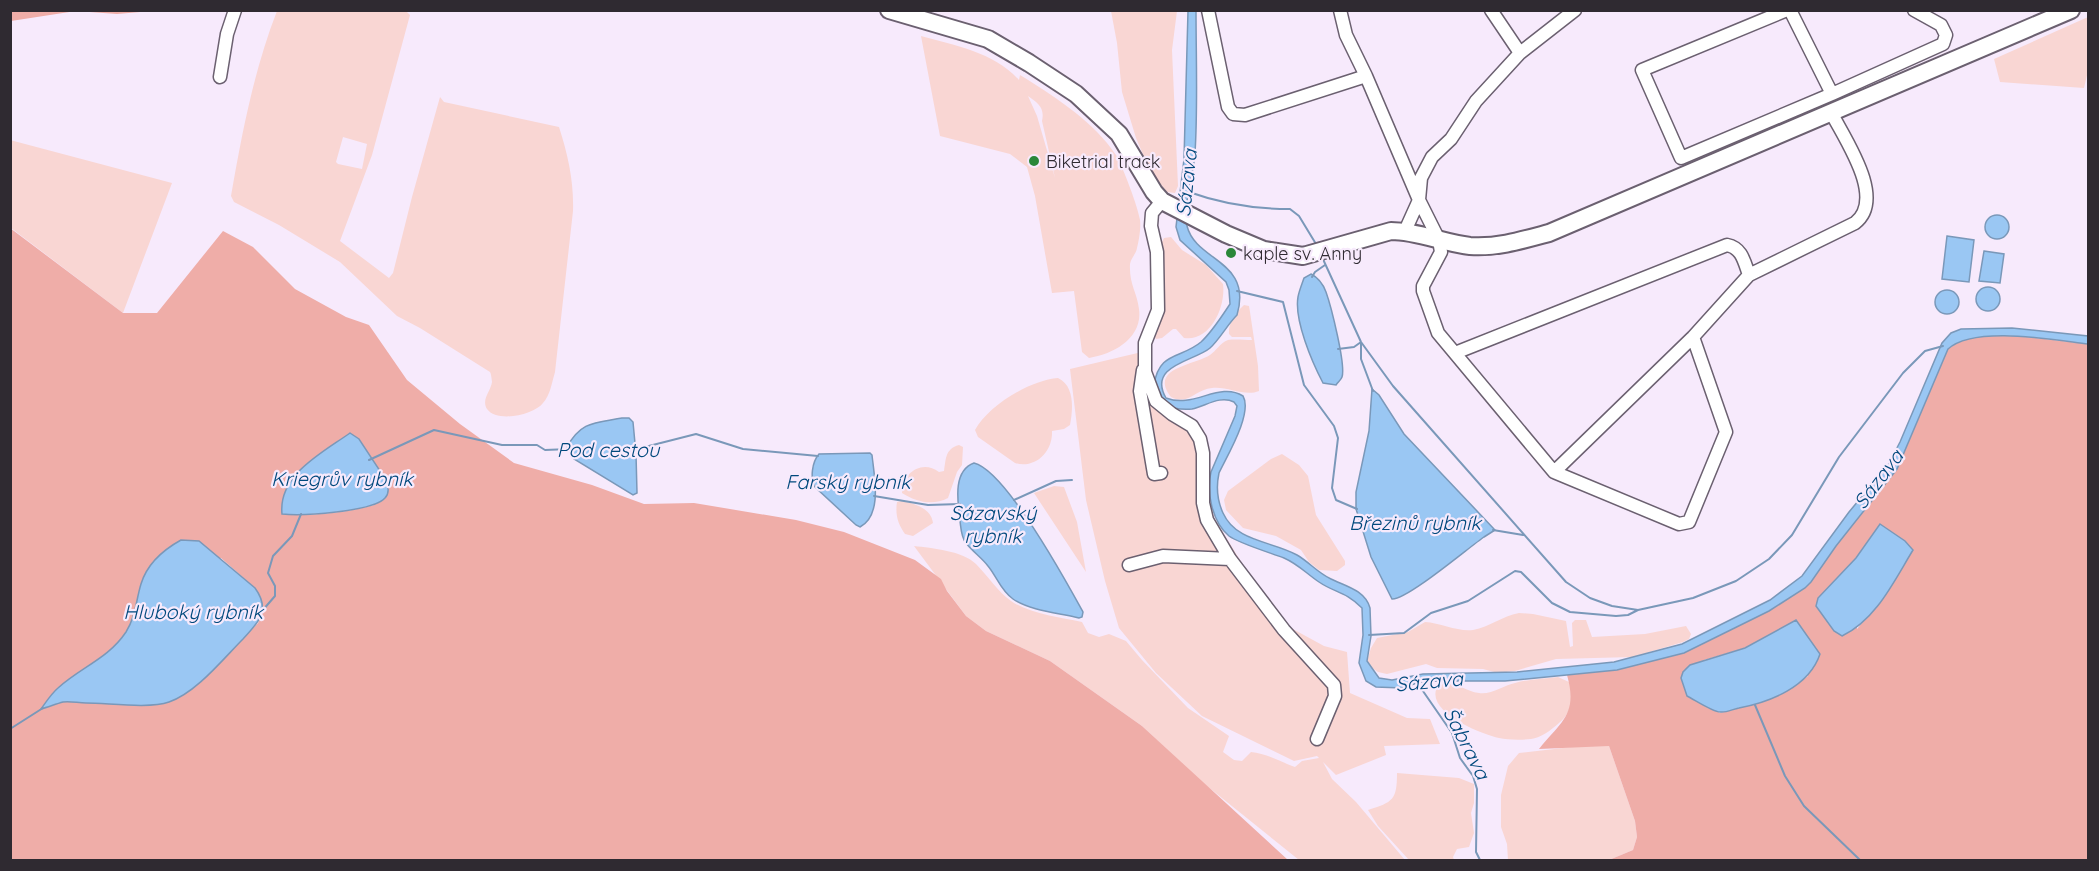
<svg xmlns="http://www.w3.org/2000/svg" width="2099" height="871" font-family="Quicksand,sans-serif">
<style>
.green{fill:#f9d6d3;fill-rule:evenodd}
.forest{fill:#efada8;fill-rule:evenodd}
.water{fill:#9ac7f3;stroke:#7a98b9;stroke-width:1.5}
.lines{fill:none;stroke-linecap:round;stroke-linejoin:round}
.stream{stroke:#7a98b9;stroke-width:2}
.minor-casing{stroke:#6b6070;stroke-width:15}
.major-casing{stroke:#6b6070;stroke-width:20}
.minor{stroke:#fff;stroke-width:12}
.major{stroke:#fff;stroke-width:16}
.poi-dot{fill:#2a8739;stroke:#f7eafc;stroke-width:2}
.labels{text-anchor:middle;dominant-baseline:central;stroke-width:4.5;stroke-linejoin:round;paint-order:stroke}
.poi-label{font-size:18px;fill:#2f2a31;stroke:#f7eafc;text-anchor:start}
.water-label{font-size:20px;font-style:italic;fill:#00497d;stroke:#f7eafc}
</style>
<rect width="100%" height="100%" fill="#f7eafc"/>
<path class="green" d="M277,11L405,10L410,15L372,155L340,241L389,278L393,273L412,197L440,97L444,102L559,127C568,155 574,182 573,211L555,372C552,382 550,396 543,403C534,415 497,423 487,409C481,399 491,391 492,382C492,381 491,373 490,372L420,328L397,316L340,262L279,225L234,202L231,196C242,133 254,70 277,11ZM343,137L367,144L362,169L338,164L336,162Z
M1111,11H1177L1172,50L1178,186L1175,193L1167,192L1151,173L1136,138L1122,92L1117,43Z
M2088,17V71L2084,88L2000,82L1994,59Z
M921,36C956,46 994,52 1019,80L1020,75L1025,78C1058,99 1094,122 1116,155C1123,167 1138,207 1140,220C1141,228 1139,240 1137,248C1136,254 1131,258 1130,264C1129,284 1137,292 1139,309C1143,338 1114,354 1089,358L1082,352L1074,291L1052,293L1035,196L1027,167L1010,154L940,136ZM1028,96C1038,103 1045,108 1042,121L1055,178L1037,116Z
M10,140L172,183L123,313L11,228Z
M1171,237L1182,250L1206,265L1223,284C1226,306 1211,342 1184,338L1176,329H1173L1162,338L1156,339L1153,334L1160,246L1164,238Z
M1244,305L1249,306L1250,312L1258,366L1259,391C1245,397 1227,386 1212,388C1196,389 1188,406 1171,397C1148,368 1195,365 1210,355C1216,351 1220,343 1228,340C1235,339 1245,340 1252,340L1251,337H1232L1229,334C1228,323 1236,312 1244,305Z
M1146,351L1151,372L1160,400L1189,418L1214,518L1248,573L1291,628L1324,646L1347,652L1350,693L1407,718L1430,719L1440,744L1384,746L1386,755L1336,775L1323,762L1332,779L1356,802L1405,860H1299L1202,782L1142,726L1050,661L986,631L966,616L914,546C932,548 963,551 976,564C988,576 997,591 1011,601C1030,614 1059,617 1082,622L1088,633L1099,637L1109,634L1126,641L1142,660L1188,708L1229,736L1223,752L1234,760L1242,761L1251,752C1265,753 1281,762 1295,767L1302,761L1319,758L1317,756L1294,761L1202,716L1156,673L1119,628L1105,581L1086,500L1070,369Z
M1058,378C1075,386 1073,409 1070,425L1064,429L1052,431C1053,452 1035,469 1015,463L978,437L975,430C988,406 1030,380 1058,378Z
M959,445L963,447L962,465L957,472L948,498C933,506 916,502 902,493C902,473 922,459 939,472L944,471C946,459 945,449 959,445Z
M1282,454L1299,465L1308,476L1316,515L1345,561V565L1337,571L1319,570L1309,562L1301,550L1276,536L1243,528L1226,510L1224,500L1228,491L1271,459Z
M1054,486L1064,487L1077,522L1086,572L1034,493Z
M902,501C915,504 931,508 933,523L913,536L905,534C898,524 895,515 897,502Z
M1519,613L1533,614L1566,621L1570,647L1573,646L1572,623L1575,620H1586L1592,637L1645,634L1686,626L1691,634L1689,639L1683,642L1633,657L1556,659L1515,671L1498,673L1483,669L1437,668L1426,664L1387,674L1378,672L1372,668L1367,661L1371,648L1377,638L1408,632L1425,622C1441,623 1458,632 1473,630C1490,627 1502,616 1519,613Z
M1558,677L1569,682C1574,697 1572,713 1559,723C1551,730 1541,738 1531,739C1522,740 1508,740 1499,738C1481,734 1420,710 1439,684C1457,681 1464,691 1479,693C1491,695 1505,685 1515,683C1529,679 1544,679 1558,677Z
M1589,745L1609,746L1635,821L1637,837L1633,850L1609,860H1508L1507,844L1501,827V795L1508,766L1519,753Z
M1397,773L1459,778L1474,784V803L1471,813L1474,833L1469,847L1457,849L1453,857L1454,860H1409L1378,826L1368,810C1393,802 1397,800 1397,773Z"/>
<path class="forest" d="M10,11L11,10L152,11L117,14L76,11L11,21Z
M10,228L123,313H157L223,231L253,247L295,289L346,317L369,325L407,380L460,424L514,463L592,485L644,504L694,503L796,520L844,532L915,560L941,579L947,591L966,616L986,631L1050,661L1142,726L1288,860H11ZM350,433L359,439L386,480L374,505C345,513 312,516 282,514L293,478L316,457ZM221,558L255,588L260,596L262,614L258,623L220,663L143,704L73,701L62,702L42,709C55,687 74,678 94,664C112,651 131,630 137,609C139,600 140,590 142,581Z
M1975,336H2018L2088,344V860H1609L1633,850L1637,837L1635,821L1609,746L1539,749C1562,721 1578,714 1567,675L1617,670L1769,611L1805,588L1839,542L1897,469L1948,349L1963,339ZM1880,524L1912,550L1877,605L1857,629L1856,558ZM1796,620L1802,629L1808,676C1779,698 1755,705 1719,713L1704,660L1745,648Z"/>
<path class="water" d="M1188,11H1196C1196,58 1198,106 1195,153C1194,172 1182,210 1187,226C1196,262 1253,260 1237,315C1227,325 1220,339 1210,348C1195,361 1147,365 1166,398C1194,409 1219,381 1243,396C1253,413 1227,456 1219,473C1216,487 1217,500 1223,513C1236,542 1272,541 1297,555C1309,562 1318,573 1331,579C1345,586 1365,590 1370,608L1371,636L1367,661L1379,678L1392,680L1423,674L1517,672L1614,662L1682,644L1770,600L1802,576L1849,512L1888,465L1900,442L1942,343L1951,333L1961,329L2012,328L2088,336V344C2054,340 1974,325 1948,349L1897,469L1836,546L1811,582L1805,588L1769,611L1684,653L1617,670L1505,681H1437L1420,682L1402,688L1376,687L1366,681L1359,663L1363,635L1362,608C1345,591 1335,593 1319,582C1307,574 1298,564 1284,558C1271,553 1238,543 1229,536C1212,522 1206,491 1211,472L1235,416L1237,406L1234,402C1220,395 1206,406 1192,409C1182,410 1171,408 1162,404L1154,385C1159,351 1181,359 1201,342C1212,332 1222,316 1230,304L1229,290L1226,282L1180,240L1176,227L1184,159Z
M1985 227a12 12 0 1 1 24 0a12 12 0 1 1-24 0Z
M1947,236L1974,240L1969,282L1942,279Z
M1984,251L2004,254L2000,283L1979,281Z
M1311,274C1319,278 1323,284 1326,292C1331,306 1346,365 1342,377C1341,380 1338,382 1336,385L1323,383C1312,362 1294,320 1298,297C1299,291 1302,284 1304,278Z
M1976 299a12 12 0 1 1 24 0a12 12 0 1 1-24 0Z
M1935 302a12 12 0 1 1 24 0a12 12 0 1 1-24 0Z
M1372,389L1379,395L1404,434L1495,530L1484,537C1468,548 1407,600 1392,599L1371,557L1356,509V492L1369,431Z
M622,418H629L633,422L636,454L637,493L633,495L574,459L567,447C581,421 595,423 622,418Z
M350,433L359,439L386,480C388,486 390,493 385,498C372,512 302,516 282,514C278,475 322,453 350,433Z
M870,453L872,455C874,475 883,515 860,527L856,525L815,487C810,478 812,462 819,454Z
M974,463C1006,471 1066,581 1083,612L1082,617L1079,618C1059,613 1031,611 1013,599C1001,591 997,577 988,566C982,558 972,551 966,543C961,537 961,528 960,521C958,503 952,471 974,463Z
M1880,524L1905,541L1913,550C1894,581 1876,620 1842,636L1834,631L1816,606L1818,598L1856,558Z
M181,540L199,541L255,588C271,610 259,622 243,639C223,659 196,693 169,702C149,709 108,703 86,703C78,703 71,701 63,702C56,704 48,707 41,709C46,702 51,694 58,688C81,667 108,659 126,632C136,616 136,600 141,584C147,564 163,550 181,540Z
M1796,620L1820,654C1809,687 1770,702 1739,708C1733,709 1726,713 1720,712C1713,712 1695,700 1687,696L1681,678L1683,672L1690,665L1745,648Z"/>
<g class="lines">
<path class="stream" d="M1189,192C1222,204 1255,209 1290,209L1299,216L1316,244
M1322,257L1361,342L1393,386L1566,582L1590,598L1612,606L1638,610L1693,598L1736,581L1769,559L1792,535L1839,457L1903,373L1925,351L1943,346
M1312,277L1315,272L1325,265
M1237,291L1283,302L1304,385L1334,426L1338,438L1332,488L1336,500L1357,509
M1361,342V359L1373,391
M1338,349L1354,347L1361,342
M633,448H641L696,434L743,449L818,456
M369,460L434,430L502,445H537L545,450L570,449
M874,496L928,505L960,504
M1014,500L1056,481L1072,480
M1493,530L1523,535
M262,611L275,596V586L268,573L273,556L292,536L301,514
M1369,635L1404,633L1431,613L1468,601L1515,571L1521,572L1552,603L1570,612L1616,616L1628,615L1638,610
M1416,681L1452,733L1460,758L1473,776L1477,789L1476,852L1480,860
M1755,705L1785,776L1804,806L1860,860
M10,729L43,708"/>
<g class="minor-casing">
<path id="minor" d="M1208,10L1228,107L1233,114L1245,115L1366,76
M1340,10L1346,35L1366,76L1419,200L1439,240L1441,252L1423,286V291L1438,333L1554,472L1679,524L1689,522L1726,432L1693,337
M1491,10L1520,53
M1787,10L1642,70L1681,158L1832,94L1943,44L1946,35L1941,25L1914,10
M1790,10L1832,94
M220,77L227,34L235,10
M1162,201L1152,213L1151,226L1157,252L1158,310L1145,343V372L1156,401L1172,414L1192,426L1200,439L1203,453V503L1207,520L1230,559L1284,630L1334,685L1335,696L1317,739
M1405,231L1419,200L1421,178L1432,157L1451,139L1476,101L1520,53L1575,10
M1455,353L1727,245C1742,248 1744,261 1749,275
M1143,370L1140,391L1154,474L1161,473
M1554,472L1693,337L1749,275L1855,223C1886,199 1846,141 1832,114
M1129,565L1163,556L1230,559"/>
</g>
<g class="major-casing">
<path id="major" d="M889,10L988,39L1029,63L1076,94L1119,134L1154,192L1162,201L1226,234L1264,250L1303,256L1391,231C1418,231 1443,243 1470,246C1497,248 1523,240 1549,233L2071,10"/>
</g>
<use href="#minor" class="minor"/>
<use href="#major" class="major"/>
</g>
<g class="poi-dot">
<circle cx="1034" cy="161" r="6"/>
<circle cx="1231" cy="253" r="6"/>
</g>
<g class="labels">
<g class="poi-label">
<text x="1046" y="161">Biketrial track</text>
<text x="1243" y="253">kaple sv. Anny</text>
</g>
<g class="water-label">
<text transform="translate(1186 183) rotate(-84)">Sázava</text>
<text x="608" y="449">Pod cestou</text>
<text x="342" y="478">Kriegrův rybník</text>
<text transform="translate(1878 479) rotate(-53)">Sázava</text>
<text x="848" y="481">Farský rybník</text>
<text x="993" y="512">Sázavský<tspan x="993" dy="23">rybník</tspan></text>
<text x="1415" y="522">Březinů rybník</text>
<text x="193" y="611">Hluboký rybník</text>
<text transform="translate(1429 681) rotate(-5)">Sázava</text>
<text transform="translate(1467 743) rotate(63)">Šabrava</text>
</g>
</g>
<rect width="2099" height="871" fill="none" stroke="#2f2a31" stroke-width="24"/>
</svg>
